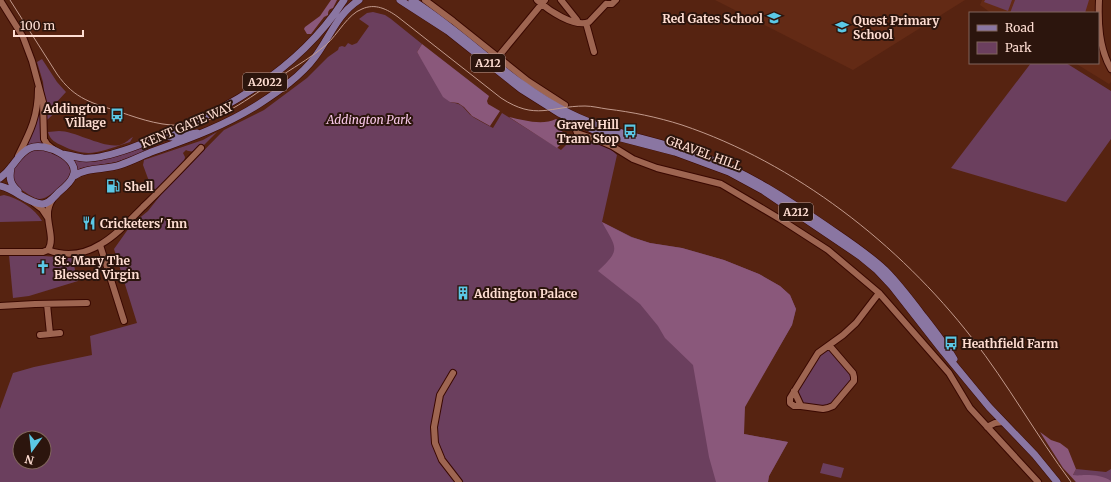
<svg xmlns="http://www.w3.org/2000/svg" width="1111" height="482" font-family="Merriweather,serif">
<style>
.built{fill:#632a15}
.green{fill:#6b3f5e;fill-rule:evenodd}
.forest{fill:#8a587b}
.lines{fill:none;stroke-linecap:round;stroke-linejoin:round}
.minor-casing{stroke:#390800;stroke-width:8}
.major-casing{stroke:#390800;stroke-width:8}
.minor{stroke:#9e6551;stroke-width:6}
.major{stroke:#8a76a2;stroke-width:7}
.tram{stroke:#c29a8d;stroke-width:1}
.labels{text-anchor:middle;dominant-baseline:central;stroke-width:4;stroke-linejoin:round;paint-order:stroke}
.shield{fill:#2c150d;stroke:#bfa197;stroke-width:1}
.shield-label{font-size:11px;font-weight:bold;fill:#feddd2}
.poi-label{font-size:12px;font-weight:bold;fill:#feddd2;stroke:#2c150d;text-anchor:start}
.park-label{font-size:12px;font-style:italic;fill:#f7c7e7;stroke:#2c150d}
.street-label{font-size:12px;fill:#feddd2;stroke:#2c150d}
</style>
<rect width="100%" height="100%" fill="#562311"/>
<path class="built" d="M715,0H965L853,70Z
M982,0H1096L1095,13H991L980,5Z
M1098,44L1107,69L1111,76V82L1109,84L1075,63H1098Z"/>
<path class="green" d="M985,0H1012L1008,11L984,2Z
M1015,0H1089L1085,13H1010Z
M373,12L385,15L391,19L422,44L417,52L450,102C465,104 463,109 473,117C479,121 486,124 493,128L502,113L561,150L569,142L577,136L610,148L617,155L602,222L632,237L650,243L682,248L724,260L759,274L780,286L790,295L796,309L792,325L744,407V434L788,442L769,476L768,482H0V409L13,373L34,367L92,355L90,336L137,323L114,249L131,225L148,211L163,192L224,130L264,110L307,78L328,57L338,50L339,47L342,46L345,47L348,43L352,45L357,43L369,26L359,19L367,13ZM20,438H44V462H20Z
M42,59L57,82L66,92L55,104L59,109L47,120L43,82L37,62Z
M1031,63H1066L1111,91V139L1066,202L951,168Z
M40,100C41,113 38,131 43,143H34L23,150C33,132 38,120 40,100Z
M59,131C76,131 108,151 122,144C126,143 129,139 133,137L130,142L127,143C101,151 89,159 63,146C56,143 50,140 48,132Z
M217,132L204,145L202,144C197,149 194,154 186,150L183,153L185,157L184,162L159,187L153,192L143,165L144,160L203,140Z
M152,143L153,144L146,148L147,151L116,162L81,168L76,171L71,159L85,162L99,161Z
M30,149C35,149 43,148 48,150C57,153 72,163 70,173C69,182 47,200 39,199C34,198 29,195 25,192C18,188 14,186 13,177C12,167 22,155 30,149Z
M4,195C19,198 35,209 42,221L0,222V196Z
M9,255H29L72,258L78,281L29,296L13,298Z
M826,350L833,352L851,374L852,380L831,404L823,407L803,404L799,395V389L818,358Z
M823,463L844,468L841,478L820,473Z
M1076,469L1106,472L1111,469V482H1076L1072,477Z"/>
<path class="forest" d="M331,0H337L333,8C329,9 328,11 328,15L324,17L311,34H307L304,29L305,27L320,16Z
M422,44L489,96L487,101L488,104L500,111L490,126L472,116L464,107L458,103L450,102L443,97L417,52Z
M509,117C523,120 542,126 556,119L558,120L554,126L569,136L557,148Z
M602,222L631,237L650,243L682,248L724,260L759,274L780,286L790,295L796,309L792,325L745,407L744,434L788,442L769,476L768,482H716L709,457L693,365L665,338L658,326L640,304L598,271C622,249 616,248 602,222Z
M1040,432L1051,440L1060,443L1068,449L1076,469L1073,475C1078,476 1081,475 1086,475C1095,475 1104,476 1111,481V482H1076L1063,468Z"/>
<g class="lines">
<g class="minor-casing">
<path id="minor" d="M0,0L23,37L32,61L43,102L44,139L47,144L53,149
M425,0L453,21L528,81L565,105
M537,0C548,10 574,28 589,22L606,4
M561,0L577,20L576,22
M1099,0C1098,23 1099,48 1111,69
M606,4H612L616,0
M586,23L594,52
M498,57L545,0
M579,124L576,130L577,133L598,140L612,146L633,159L657,168L721,184L780,219L828,250L879,293L949,373L970,408L1038,482
M18,156C30,132 38,117 38,89
M34,203L42,209L48,218
M100,245L124,321
M48,250C57,236 41,217 52,200
M0,252H43L48,250C66,257 85,254 101,244C117,235 130,220 143,207C163,188 182,168 201,148
M47,304L50,334
M0,306L35,304L87,303
M40,335L60,333
M453,373L440,395L434,427L435,443L442,460L459,482
M794,391L801,406L823,409L828,408L833,406L854,381V377L853,373L829,345
M801,406H794L790,403V398L818,353L843,335L856,323L879,293
M987,427L995,423L1003,422"/>
</g>
<g class="major-casing">
<path id="major" d="M400,0L448,31L521,89L559,113L598,132L675,152L729,172L764,191L860,256L877,270L892,286L942,350L989,407L1035,455L1057,482
M412,0C466,34 511,84 569,113C611,134 657,140 702,156C748,173 788,200 829,228C848,241 868,254 885,270C899,284 911,300 923,316C934,330 945,344 954,359
M164,136L172,137L197,133
M62,154C69,155 76,157 83,158C107,160 155,139 178,129C243,101 305,61 344,0
M11,168C9,178 10,184 18,191
M74,176C87,167 105,170 120,165C132,161 143,155 154,151C191,138 226,125 259,104C279,91 301,76 315,57C330,37 337,14 359,0
M0,178C4,175 8,171 11,167C17,160 21,152 30,148C45,141 81,159 73,176C71,182 64,188 59,192C54,197 49,204 42,204C27,203 15,189 0,186"/>
</g>
<use href="#minor" class="minor"/>
<use href="#major" class="major"/>
<path class="tram" d="M10,0L57,74C75,100 93,103 120,112C143,120 164,127 188,125C220,122 258,92 284,74C298,65 313,56 326,45C338,34 348,14 362,9C375,3 387,9 398,17L501,98C536,121 550,106 585,106C592,106 600,108 607,109C632,112 657,117 682,125C795,163 899,244 972,338C1008,384 1036,435 1071,482"/>
</g>
<defs>
<g id="school-bare" transform="scale(1.08)"><path d="M0-5L7-2L0 1L-7-2ZM-4 1L0 2.5L4 1V4Q0 6-4 4Z" fill="#5bc8e6" stroke="#2c150d" stroke-width="2.5" paint-order="stroke"/></g>
<g id="bus-bare" transform="scale(1.08)"><path d="M-5-6H5V4H4V6H2V4H-2V6H-4V4H-5ZM-3.5-4V0h7V-4ZM-3.5 1.2v1.5H-2V1.2ZM2 1.2v1.5H3.5V1.2Z" fill="#5bc8e6" stroke="#2c150d" stroke-width="2.5" paint-order="stroke"/></g>
<g id="fuel-bare" transform="scale(1.08)"><path d="M-5.5-6h7V0h2V4h1.3V-2.5L3-4.5l.8-.8L6-3V5H2.5V1h-1V6h-7ZM-4.2-4.7v3.2H.2V-4.7Z" fill="#5bc8e6" stroke="#2c150d" stroke-width="2.5" paint-order="stroke"/></g>
<g id="restaurant-bare" transform="scale(1.08)"><path d="M-5-6h1v4h1v-4h1v4h1v-4h1v5L-1.5 .5V6h-2V.5L-5-1ZM5-6V6H3V1.5H1.5Q1.5-4 5-6Z" fill="#5bc8e6" stroke="#2c150d" stroke-width="2.5" paint-order="stroke"/></g>
<g id="church-bare" transform="scale(1.08)"><path d="M-1.2-6h2.4v3.5h3.3v2.4h-3.3V6h-2.4V-.1h-3.3v-2.4h3.3Z" fill="#5bc8e6" stroke="#2c150d" stroke-width="2.5" paint-order="stroke"/></g>
<g id="building-bare" transform="scale(1.08)"><path d="M-4-6H4V6H1V3H-1V6H-4ZM-2.5-4.3h1.7v1.8h-1.7ZM.8-4.3h1.7v1.8H.8ZM-2.5-1h1.7V.8h-1.7ZM.8-1h1.7V.8H.8Z" fill="#5bc8e6" stroke="#2c150d" stroke-width="2.5" paint-order="stroke"/></g>
</defs>
<g fill-rule="evenodd">
<use href="#school-bare" x="774" y="18"/>
<use href="#school-bare" x="842" y="27"/>
<use href="#bus-bare" x="117" y="115"/>
<use href="#bus-bare" x="630" y="131"/>
<use href="#fuel-bare" x="113" y="186"/>
<use href="#restaurant-bare" x="89" y="223"/>
<use href="#church-bare" x="43" y="267"/>
<use href="#building-bare" x="463" y="293"/>
<use href="#bus-bare" x="951" y="343"/>
</g>
<g class="labels">
<g class="shield">
<rect x="471" y="54" width="34" height="18" rx="3"/>
<rect x="243" y="73" width="44" height="18" rx="3"/>
<rect x="779" y="203" width="34" height="18" rx="3"/>
</g>
<g class="shield-label">
<text x="488" y="63">A212</text>
<text x="265" y="82">A2022</text>
<text x="796" y="212">A212</text>
</g>
<g class="poi-label">
<text x="763" y="18" text-anchor="end">Red Gates School</text>
<text x="853" y="20">Quest Primary<tspan x="853" dy="14">School</tspan></text>
<text x="106" y="108" text-anchor="end">Addington<tspan x="106" dy="14">Village</tspan></text>
<text x="619" y="124" text-anchor="end">Gravel Hill<tspan x="619" dy="14">Tram Stop</tspan></text>
<text x="124" y="186">Shell</text>
<text x="100" y="223">Cricketers' Inn</text>
<text x="54" y="260">St. Mary The<tspan x="54" dy="14">Blessed Virgin</tspan></text>
<text x="474" y="293">Addington Palace</text>
<text x="962" y="343">Heathfield Farm</text>
</g>
<g class="park-label">
<text x="369" y="119">Addington Park</text>
</g>
<g class="street-label">
<text transform="translate(187 125) rotate(-23)">KENT GATE WAY</text>
<text transform="translate(704 153) rotate(20)">GRAVEL HILL</text>
</g>
</g>
<rect x="969" y="12" width="130" height="52" fill="#2c150d" stroke="#80655c"/>
<rect x="977" y="25" width="20" height="6" fill="#8a76a2" stroke="#80655c"/>
<text x="1005" y="32" font-size="12" fill="#feddd2">Road</text>
<rect x="977" y="42" width="20" height="12" fill="#6b3f5e" stroke="#80655c"/>
<text x="1005" y="52" font-size="12" fill="#feddd2">Park</text>
<g transform="translate(32 450) rotate(195)"><circle r="19" fill="#2c150d" stroke="#80655c"/>
<path d="M0-3L7 15L0 10L-7 15Z" fill="#5bc8e6"/>
<text y="-6" font-size="11" font-weight="bold" text-anchor="middle" fill="#feddd2">N</text>
</g>
<path d="M14 30v6h69v-6" fill="none" stroke="#feddd2" stroke-width="2"/>
<text x="20" y="30" font-size="12" fill="#feddd2" stroke="#2c150d" stroke-width="3" paint-order="stroke">100 m</text>
</svg>
